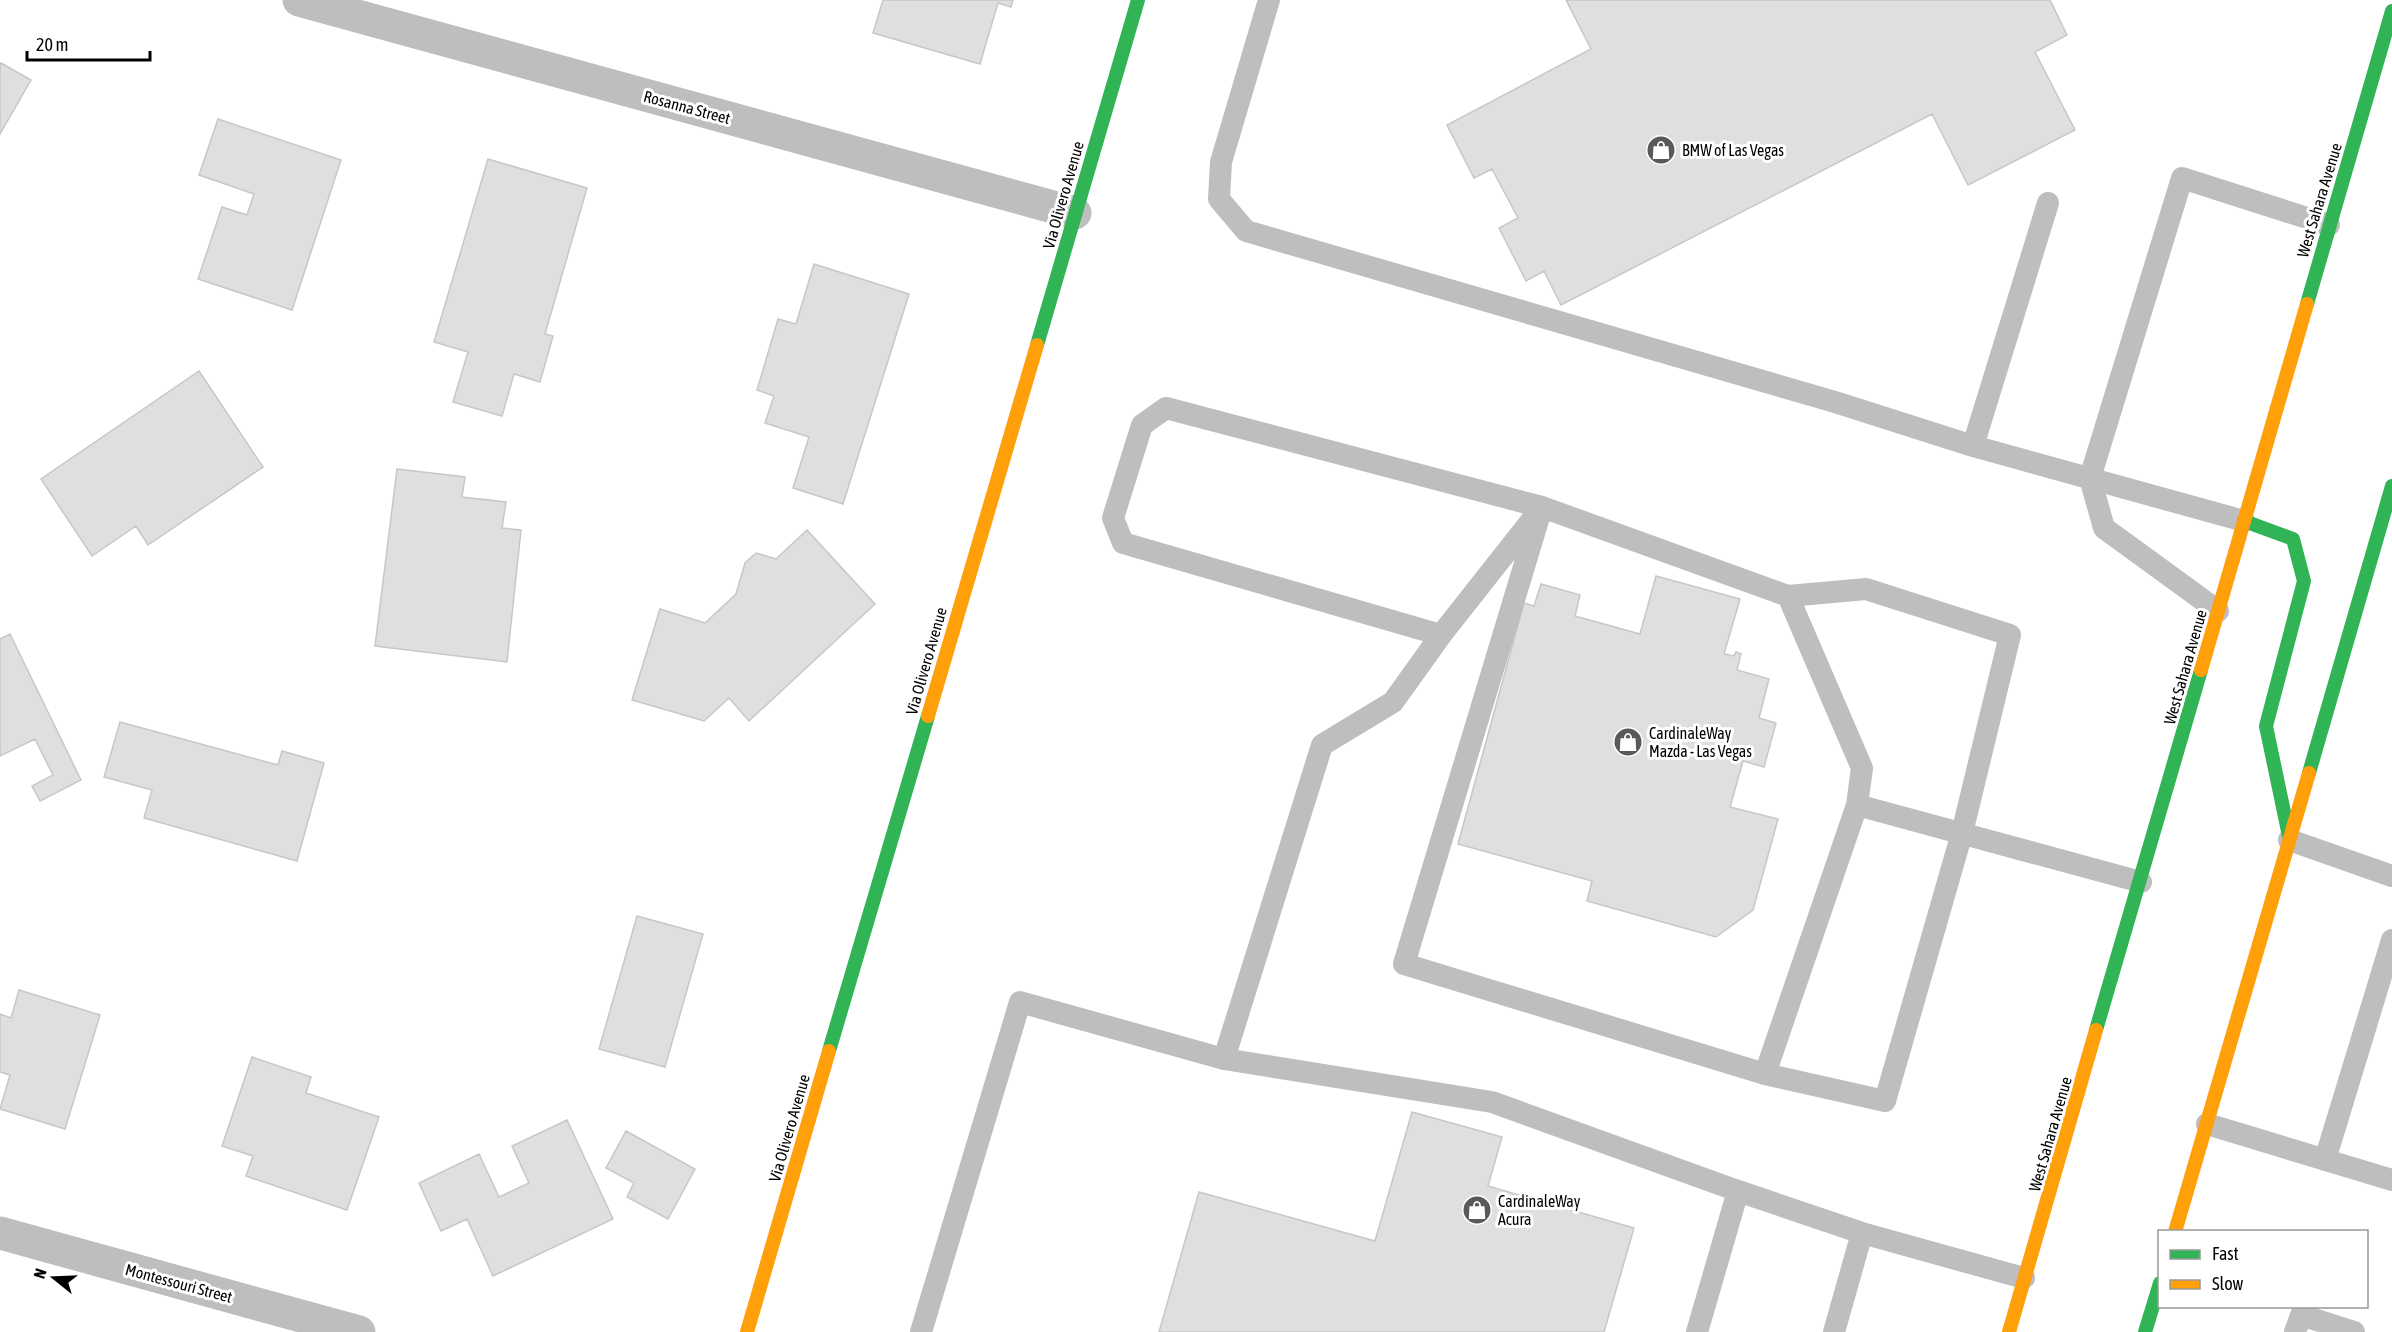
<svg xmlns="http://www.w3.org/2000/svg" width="2392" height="1332" font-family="'Asap Condensed',sans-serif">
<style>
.building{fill:#dfdfdf;stroke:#c7c7c7;stroke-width:1.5}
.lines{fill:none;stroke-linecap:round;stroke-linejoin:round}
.lane{stroke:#bebebe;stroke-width:22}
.street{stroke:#bebebe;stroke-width:33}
.fast{stroke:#30b455;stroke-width:14}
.slow{stroke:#ff9f0a;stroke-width:14}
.labels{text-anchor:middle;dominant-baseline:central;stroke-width:6;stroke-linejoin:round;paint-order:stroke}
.street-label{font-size:16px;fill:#000;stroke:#fff}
.poi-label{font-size:16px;fill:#000;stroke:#fff;text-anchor:start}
</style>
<rect width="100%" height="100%" fill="#fff"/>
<path class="building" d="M883,0H1013L1011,7L998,3L980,64L873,33Z
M1566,0H2050L2067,35L2035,52L2075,130L1968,185L1932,114L1561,305L1544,271L1526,281L1499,228L1518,218L1492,169L1474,178L1447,125L1591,49Z
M1,63L31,80L0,134V65Z
M218,119L341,160L292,310L198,279L222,207L247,215L254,194L199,175Z
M488,159L587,188L545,334L553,336L540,382L514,374L502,416L453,402L468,352L434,342Z
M814,264L909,294L843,504L793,488L809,437L765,423L774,396L757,390L778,319L796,324Z
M199,371L263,467L148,545L136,526L92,556L41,479Z
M397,469L465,477L462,497L506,502L502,528L521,530L507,662L375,646Z
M807,530L875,604L749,721L729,698L704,721L632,700L660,609L705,623L736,594L745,563L756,553L776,559Z
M1656,576L1740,599L1724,654L1734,656L1736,652L1741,654L1737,670L1769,679L1759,718L1776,723L1764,767L1743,761L1730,807L1778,819L1753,910L1716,937L1587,901L1592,881L1458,844L1524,603L1534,606L1541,584L1580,595L1575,616L1640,634Z
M10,634L81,780L40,801L32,786L53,775L35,739L0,756V639Z
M120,722L278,765L282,751L324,763L297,861L144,818L152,790L104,777Z
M637,916L703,934L665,1067L599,1049Z
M19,990L100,1015L65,1129L0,1109L10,1075L0,1072V1014L11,1018Z
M252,1057L311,1077L306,1093L379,1117L347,1210L246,1176L253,1156L222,1146Z
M1412,1112L1502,1137L1488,1186L1634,1228L1604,1332H1159L1199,1192L1375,1241Z
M567,1120L613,1219L493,1276L467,1219L441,1231L419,1183L479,1154L499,1197L529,1183L512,1146Z
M626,1131L695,1169L668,1219L627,1197L634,1183L606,1168Z"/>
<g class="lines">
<path class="lane" d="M1269,0L1221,162L1219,199L1246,231L1835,402L1973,446L2048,203
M1973,446L2244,521
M2218,611L2104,528L2090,478L2182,178L2329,225
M1441,635L1123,543L1113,518L1142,425L1166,408L1542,507L1404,964L1765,1074L1857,805
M2289,840L2392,876
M1224,1059L1322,745L1393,702L1441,635L1542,507L1788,596L1862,768L1857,805L2141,882
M1765,1074L1885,1101L1962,833L2010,635L1866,589L1788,596
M2207,1124L2392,1180
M2325,1160L2392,940
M1738,1191L1862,1233
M921,1332L1020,1002L1224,1059L1492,1102L1738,1191L1697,1332
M1834,1332L1862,1233L2024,1278
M2295,1332L2301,1315L2354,1332"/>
<path class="street" d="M299,0L1075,213
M0,1233L359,1332"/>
<path class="fast" d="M2307,304L2392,11
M1037,345L1138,0
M2244,521L2293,539L2304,581L2266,726L2289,836
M2309,773L2392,486
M2096,1030L2201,670
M829,1051L928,716
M2145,1332L2160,1283"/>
<path class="slow" d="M2201,670L2307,304
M928,716L1037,345
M2175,1232L2309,773
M747,1332L829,1051
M2009,1332L2096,1030"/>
</g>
<defs>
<g id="shop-disc" transform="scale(1.5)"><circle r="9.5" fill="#595959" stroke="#fff"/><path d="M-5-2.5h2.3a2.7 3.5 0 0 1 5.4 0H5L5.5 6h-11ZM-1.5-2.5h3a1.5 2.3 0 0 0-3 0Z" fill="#fff"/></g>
</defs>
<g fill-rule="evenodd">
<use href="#shop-disc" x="1661" y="150"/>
<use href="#shop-disc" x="1628" y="742"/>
<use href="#shop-disc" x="1477" y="1210"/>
</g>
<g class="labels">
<g class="street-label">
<text transform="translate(687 107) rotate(15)">Rosanna Street</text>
<text transform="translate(1063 195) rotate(-74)">Via Olivero Avenue</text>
<text transform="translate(2319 200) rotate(-73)">West Sahara Avenue</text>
<text transform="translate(926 661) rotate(-74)">Via Olivero Avenue</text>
<text transform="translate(2185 667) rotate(-74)">West Sahara Avenue</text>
<text transform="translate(789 1128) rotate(-74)">Via Olivero Avenue</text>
<text transform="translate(2050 1134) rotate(-74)">West Sahara Avenue</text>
<text transform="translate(179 1283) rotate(15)">Montessouri Street</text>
</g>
<g class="poi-label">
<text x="1682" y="150">BMW of Las Vegas</text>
<text x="1649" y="733">CardinaleWay<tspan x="1649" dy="18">Mazda - Las Vegas</tspan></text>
<text x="1498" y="1201">CardinaleWay<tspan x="1498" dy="18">Acura</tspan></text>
</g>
</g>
<rect x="2158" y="1230" width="210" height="78" fill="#ffffff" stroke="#999999" stroke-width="1.5"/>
<rect x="2170" y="1250" width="30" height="9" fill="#30b455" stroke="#999999" stroke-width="1.5"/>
<text x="2212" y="1260" font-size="18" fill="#000000">Fast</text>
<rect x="2170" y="1280" width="30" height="9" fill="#ff9f0a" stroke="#999999" stroke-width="1.5"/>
<text x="2212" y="1290" font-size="18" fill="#000000">Slow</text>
<g transform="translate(54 1278) rotate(288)" stroke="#ffffff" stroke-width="4.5" paint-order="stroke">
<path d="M0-4.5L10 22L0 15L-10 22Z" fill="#000000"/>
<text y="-9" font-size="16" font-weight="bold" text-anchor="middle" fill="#000000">N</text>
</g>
<path d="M27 51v9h123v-9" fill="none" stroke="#000000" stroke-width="3"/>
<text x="36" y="51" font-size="18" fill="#000000" stroke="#ffffff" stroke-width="4.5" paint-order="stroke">20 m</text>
</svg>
